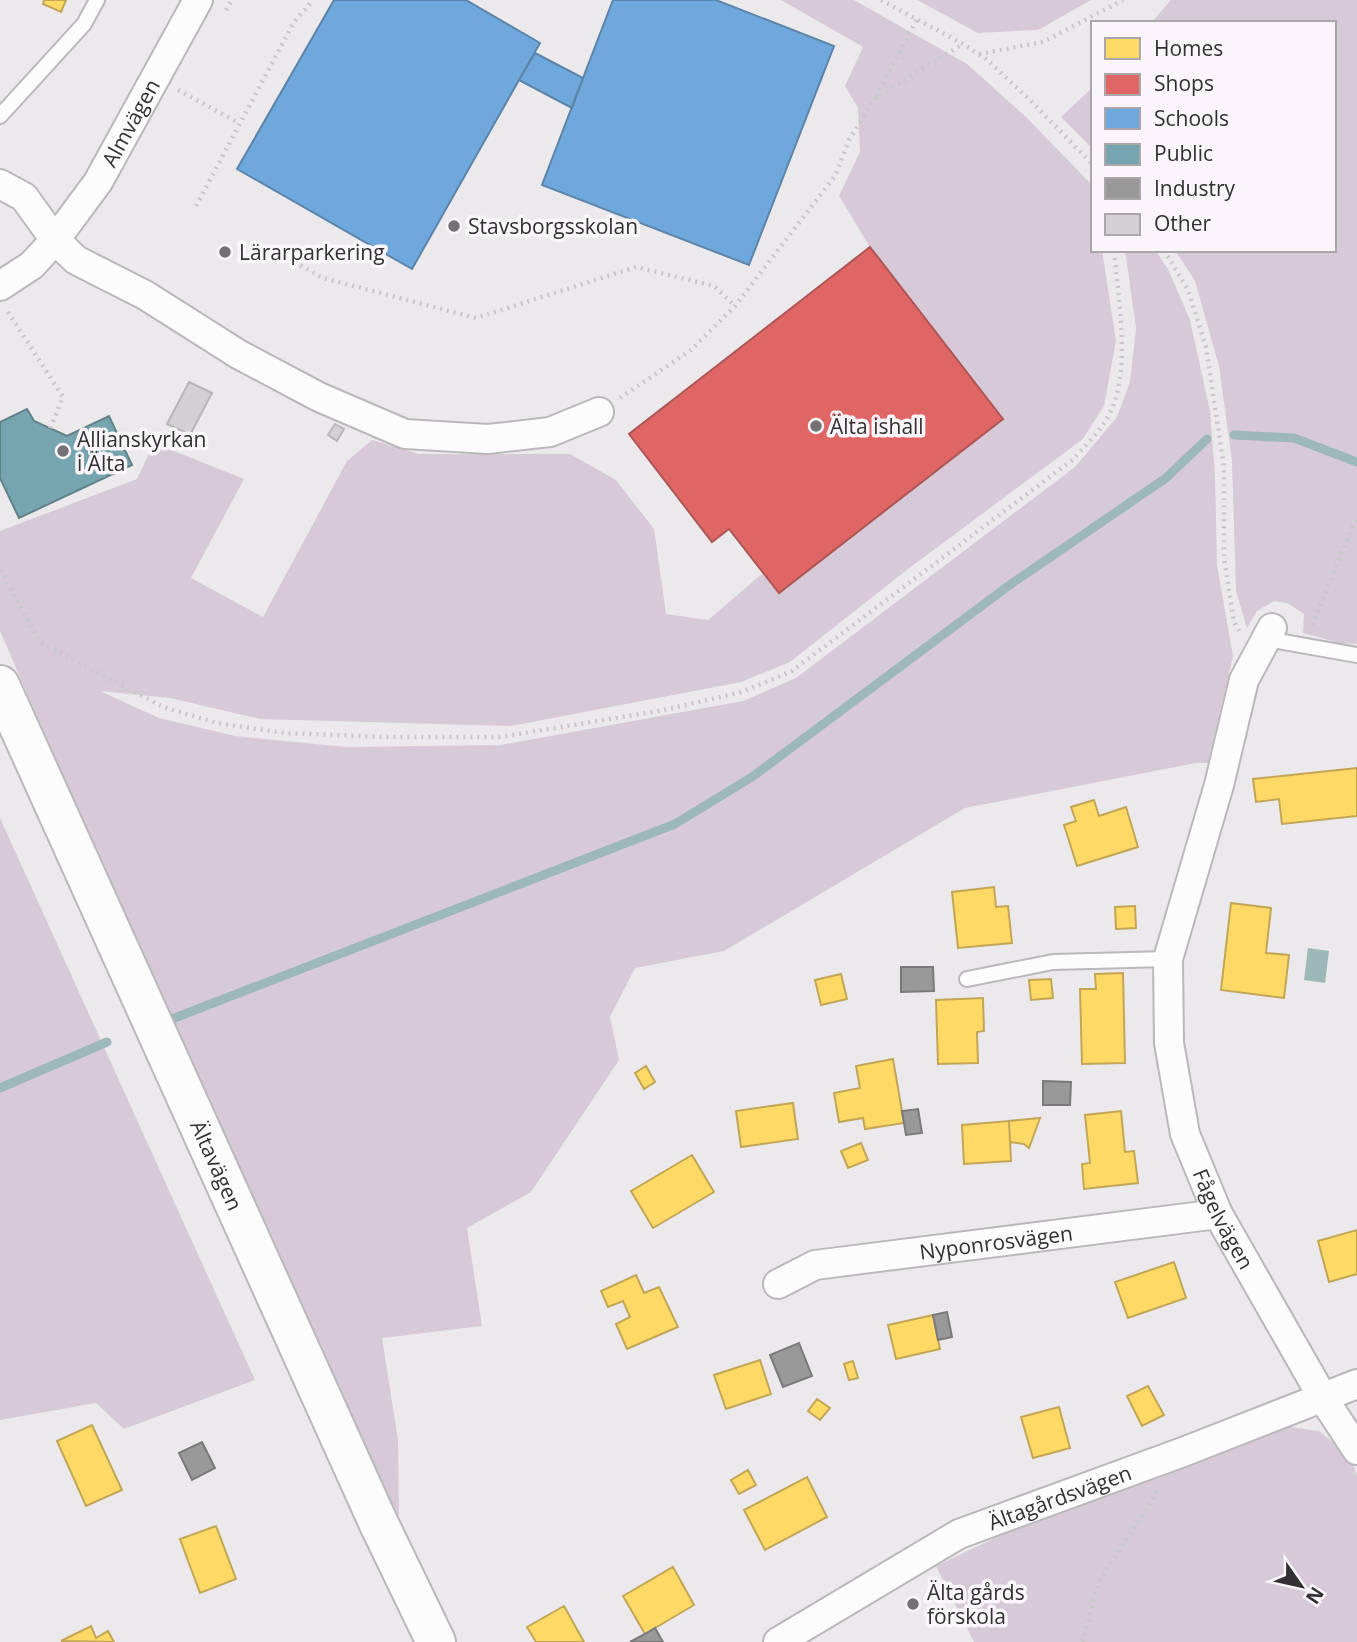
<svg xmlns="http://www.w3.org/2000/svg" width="1357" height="1642" font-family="'Open Sans',sans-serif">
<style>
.green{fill:#d7c9d8}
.water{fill:#9cb9b8}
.homes{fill:#ffd966;stroke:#c2a656;stroke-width:2}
.shops{fill:#e06666;stroke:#ac5656;stroke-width:2}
.schools{fill:#6fa8dc;stroke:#5d84a9;stroke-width:2}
.public{fill:#76a5af;stroke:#62828a;stroke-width:2}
.industry{fill:#999;stroke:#7a7a7a;stroke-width:2}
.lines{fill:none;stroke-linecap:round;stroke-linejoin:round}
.stream{stroke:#9cb9b8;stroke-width:9}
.building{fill:#d2d0d2;stroke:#b7b5b7;stroke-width:2}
.lane-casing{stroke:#bab8ba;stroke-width:18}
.street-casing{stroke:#bab8ba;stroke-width:32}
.secondary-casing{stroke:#bab8ba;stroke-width:42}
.path{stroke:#c9c8c9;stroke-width:4.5;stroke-dasharray:2 5;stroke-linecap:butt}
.lane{stroke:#fcfcfc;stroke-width:14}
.street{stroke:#fcfcfc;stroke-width:28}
.secondary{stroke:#fcfcfc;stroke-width:38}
.poi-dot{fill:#737173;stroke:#faf5fa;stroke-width:2.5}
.labels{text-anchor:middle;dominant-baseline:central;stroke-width:7;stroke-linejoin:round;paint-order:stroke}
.street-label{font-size:21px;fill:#323032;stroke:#faf5fa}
.poi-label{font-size:21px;fill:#323032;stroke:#faf5fa;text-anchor:start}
</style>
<rect width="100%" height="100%" fill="#ece9ec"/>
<path class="green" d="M781,0H854L967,64L1025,116L1093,186V250H1102L1116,341L1104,406L1083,439L908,569L790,662L741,682L511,726L260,719L170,698L100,691L159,718L235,736L346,747L501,745L743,701L796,678L1075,467L1117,417L1130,382L1136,328L1125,250H1155L1168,269L1190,320L1210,411L1215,475L1217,565L1233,656L1208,763H1196L965,808L724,951L635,968L610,1017L619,1060L531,1192L467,1228L482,1326L382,1338L398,1440L399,1515L379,1503L0,631V531L137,479L154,443L244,479L191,578L263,617L347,461L372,440L419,454H570L616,480L654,529L666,614L708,620L763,573L779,593L1003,419L870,247L839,196L860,152L858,108L845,86L863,47Z
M917,0H1091L1038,30L978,33Z
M1171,0H1357V644L1340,643L1303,633L1304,614L1287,603L1274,601L1257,611L1247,628L1236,591L1232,461L1219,366L1195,281L1175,250H1334V23H1151Z
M1093,87V149L1061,117Z
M0,818L255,1380L124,1429L96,1403L0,1420Z
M1290,1427L1319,1431L1350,1456L1357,1476V1642H974L936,1566L997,1537Z"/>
<path class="water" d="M1308,948L1329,951L1325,983L1304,980Z"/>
<path class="homes" d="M44,0H66L61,12L43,4Z
M1357,768V816L1282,824L1279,799L1256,802L1253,779Z
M1094,800L1099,816L1126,807L1138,847L1077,866L1064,825L1076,821L1071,807Z
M994,887L996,907L1008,906L1012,943L958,948L952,892Z
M1231,903L1271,908L1266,953L1289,955L1284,998L1221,990Z
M1135,906L1136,928L1116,929L1115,907Z
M1123,973L1125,1063L1082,1064L1080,989H1096L1095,974Z
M841,974L847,999L821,1005L815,980Z
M1051,979L1053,998L1031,1000L1029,980Z
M983,998L984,1031L977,1032L978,1063L938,1064L936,1000Z
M893,1059L904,1123L865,1129L863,1118L839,1122L834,1093L860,1088L856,1066Z
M646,1066L655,1082L644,1089L635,1073Z
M793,1103L798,1139L741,1147L736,1111Z
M1121,1111L1125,1152L1134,1151L1138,1183L1084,1189L1082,1164L1090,1163L1085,1115Z
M1040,1118L1029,1148L1024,1144L1010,1142L1009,1121Z
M1009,1121L1011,1161L964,1164L962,1125Z
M861,1143L868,1160L848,1168L841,1151Z
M692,1155L714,1192L653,1228L631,1191Z
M1357,1230V1274L1329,1282L1318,1241Z
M1174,1262L1186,1298L1128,1318L1115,1282Z
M636,1275L644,1293L659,1287L678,1327L627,1349L616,1324L630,1317L623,1301L608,1307L601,1291Z
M933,1315L940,1349L896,1359L888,1325Z
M760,1360L771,1394L726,1409L714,1375Z
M853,1361L858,1378L849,1380L844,1364Z
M1148,1386L1164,1415L1142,1426L1127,1396Z
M817,1399L830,1408L820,1420L808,1411Z
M1059,1407L1070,1448L1033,1458L1021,1417Z
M92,1425L122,1490L86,1506L57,1441Z
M748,1470L756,1485L739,1494L731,1480Z
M807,1477L827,1517L765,1550L744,1510Z
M216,1526L236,1579L200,1593L180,1539Z
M673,1567L694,1605L645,1634L623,1596Z
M564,1606L584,1642H536L527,1627Z
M91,1626L96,1638L108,1631L114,1642L61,1641Z"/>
<path class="shops" d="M870,247L1003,419L779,593L729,529L712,542L629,434Z"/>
<path class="schools" d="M334,0H466L540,43L412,269L237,169Z
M613,0H716L834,46L749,265L542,185Z
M535,53L583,78L572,108L519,80Z"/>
<path class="public" d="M27,409L34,421L67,436L109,416L132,465L19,518L0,478V422Z"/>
<path class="industry" d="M901,967H933L934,991L901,992Z
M1043,1081L1071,1082L1070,1105H1043Z
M918,1109L922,1133L906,1135L902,1111Z
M947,1312L952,1337L938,1340L933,1315Z
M799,1343L812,1376L783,1387L770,1355Z
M202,1442L215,1468L192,1480L179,1453Z
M655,1628L663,1642H630L645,1634Z"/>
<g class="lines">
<path class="stream" d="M1234,435L1294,438L1357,462
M172,1019L675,824L752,777L1011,584L1166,478L1207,439
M0,1088L107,1042"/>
</g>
<path class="building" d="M189,382L212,393L190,435L167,424Z
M335,424L344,429L337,441L328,435Z"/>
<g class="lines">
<g class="lane-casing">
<path id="lane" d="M0,116L84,24L97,0
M1266,639L1357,655
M967,979L1053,962L1168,959"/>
</g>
<g class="street-casing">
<g id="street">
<path d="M0,184L24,197L55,240L76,260L145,295L238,354L319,397L405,434L488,439L550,432L599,412"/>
<path id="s1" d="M0,286L32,265L55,240L98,182L198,0"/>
<path id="s2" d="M1272,628L1244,680L1219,785L1168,959L1169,1043L1185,1134L1218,1214L1323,1398L1357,1450"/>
<path id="s3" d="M778,1284L815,1265L1218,1214"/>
<path id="s4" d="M778,1642L959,1534L1183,1452L1357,1384"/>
</g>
</g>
<g class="secondary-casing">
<g id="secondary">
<path id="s5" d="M0,685L378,1522L436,1642"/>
</g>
</g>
<path class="path" d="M881,0L963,44L986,59L1031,101L1093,165
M226,10L232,0
M979,54L1043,42L1123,0
M178,90L239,123
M876,96L917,19
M196,206L294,22L313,0
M1164,250L1188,290L1206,347L1224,467V558L1234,622L1239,631
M282,255L323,278L476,318L636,267L714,286L735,306
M8,312L63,397L50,429
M620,398L691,350L735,306L835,176L849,140L876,97L963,44
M0,570L40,642L163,707L217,723L285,733L387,737H500L664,710L742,692L792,671L1071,461C1086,445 1105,427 1113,406C1130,363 1118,296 1114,250
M1312,625L1357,516
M1083,1642L1098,1583L1158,1491"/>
<use href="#lane" class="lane"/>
<use href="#street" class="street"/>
<use href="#secondary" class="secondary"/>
</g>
<g class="poi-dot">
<circle cx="454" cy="226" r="7"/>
<circle cx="225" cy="252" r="7"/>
<circle cx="816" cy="426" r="7"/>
<circle cx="63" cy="451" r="7"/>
<circle cx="913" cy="1604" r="7"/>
</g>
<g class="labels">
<g class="street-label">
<text stroke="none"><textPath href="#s1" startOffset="212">Almvägen</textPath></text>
<text stroke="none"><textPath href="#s5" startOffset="527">Ältavägen</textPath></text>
<text stroke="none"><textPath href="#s2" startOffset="618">Fågelvägen</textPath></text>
<text stroke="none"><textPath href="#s3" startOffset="224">Nyponrosvägen</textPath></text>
<text stroke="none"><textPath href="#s4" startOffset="318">Ältagårdsvägen</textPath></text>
</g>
<g class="poi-label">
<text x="468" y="226">Stavsborgsskolan</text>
<text x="239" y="252">Lärarparkering</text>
<text x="830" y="426">Älta ishall</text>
<text x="77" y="439">Allianskyrkan<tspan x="77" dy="24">i Älta</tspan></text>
<text x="927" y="1592">Älta gårds<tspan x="927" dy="24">förskola</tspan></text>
</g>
</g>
<rect x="1091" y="21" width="245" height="231" fill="#faf5fa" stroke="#aaa6aa" stroke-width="2"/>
<rect x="1105" y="38" width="35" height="21" fill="#ffd966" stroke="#aaa6aa" stroke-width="2"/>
<text x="1154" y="56" font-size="21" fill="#323032">Homes</text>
<rect x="1105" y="74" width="35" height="21" fill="#e06666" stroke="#aaa6aa" stroke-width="2"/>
<text x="1154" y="91" font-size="21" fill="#323032">Shops</text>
<rect x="1105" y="108" width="35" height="21" fill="#6fa8dc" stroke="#aaa6aa" stroke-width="2"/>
<text x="1154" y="126" font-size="21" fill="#323032">Schools</text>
<rect x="1105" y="144" width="35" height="21" fill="#76a5af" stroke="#aaa6aa" stroke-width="2"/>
<text x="1154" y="161" font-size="21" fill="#323032">Public</text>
<rect x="1105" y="178" width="35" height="21" fill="#999999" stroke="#aaa6aa" stroke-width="2"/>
<text x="1154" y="196" font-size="21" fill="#323032">Industry</text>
<rect x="1105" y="214" width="35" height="21" fill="#d2d0d2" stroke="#aaa6aa" stroke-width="2"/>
<text x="1154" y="231" font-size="21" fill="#323032">Other</text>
<g transform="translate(1301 1586) rotate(124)" stroke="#faf5fa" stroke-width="5" paint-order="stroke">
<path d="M0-5L12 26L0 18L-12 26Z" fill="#323032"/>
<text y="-10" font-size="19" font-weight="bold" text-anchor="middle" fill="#323032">N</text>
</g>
</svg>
